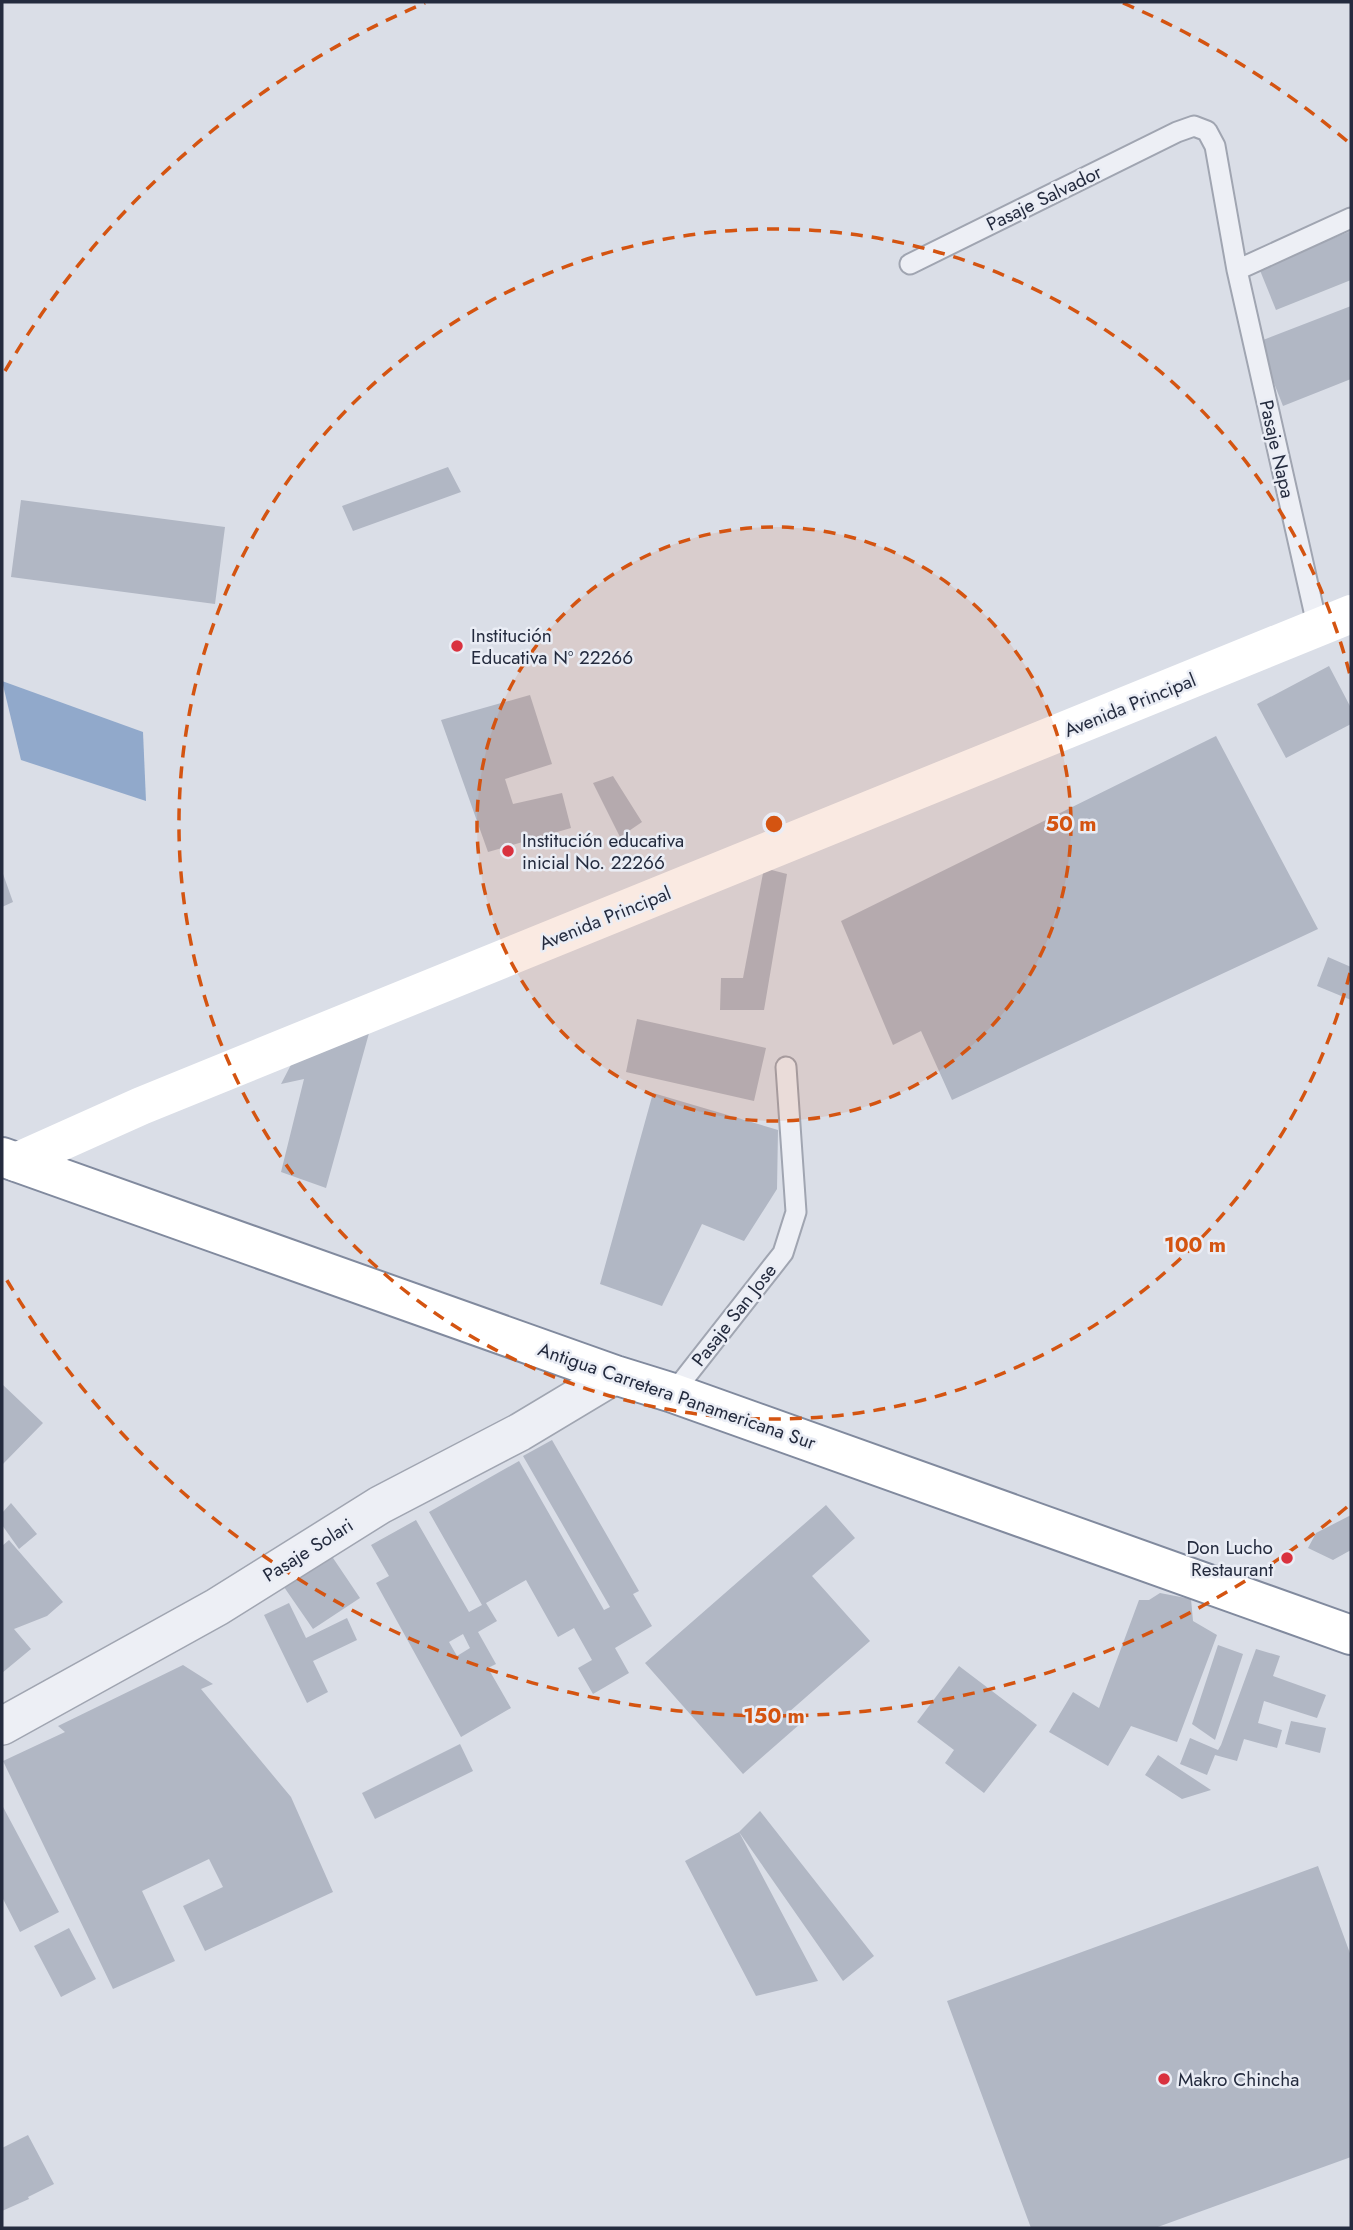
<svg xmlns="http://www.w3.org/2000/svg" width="1353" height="2230" font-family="Jost,sans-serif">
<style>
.water{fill:#91a9cb}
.building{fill:#b1b7c4;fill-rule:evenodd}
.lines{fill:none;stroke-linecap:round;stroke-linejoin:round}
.lane-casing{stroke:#a0a5b1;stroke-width:23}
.street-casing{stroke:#a0a5b1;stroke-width:40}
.highway-casing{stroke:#818a9e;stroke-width:42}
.lane{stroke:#edeff5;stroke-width:19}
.street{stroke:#edeff5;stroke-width:37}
.secondary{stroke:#fff;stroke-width:38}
.highway{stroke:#fff;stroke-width:38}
.ring{fill:none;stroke:#d45411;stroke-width:3.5;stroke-dasharray:12 9}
.poi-dot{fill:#d9323f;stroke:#eaedf5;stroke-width:2.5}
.labels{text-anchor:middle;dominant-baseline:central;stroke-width:5;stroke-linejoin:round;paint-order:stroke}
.street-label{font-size:19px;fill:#242b3e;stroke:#eaedf5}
.poi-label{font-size:19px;fill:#242b3e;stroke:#eaedf5;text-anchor:start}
.centre{fill:#d45411;stroke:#eaedf5;stroke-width:3.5}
.ring-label{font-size:21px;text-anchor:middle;font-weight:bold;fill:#d45411;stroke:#eaedf5;stroke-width:5;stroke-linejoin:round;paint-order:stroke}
</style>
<rect width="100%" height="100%" fill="#dadee7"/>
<path class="water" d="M2,681L143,732L146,801L21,760Z"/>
<path class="building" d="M1351,231V280L1276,310L1259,268Z
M1351,306V379L1283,406L1258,342Z
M448,467L461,492L353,531L342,506Z
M21,500L225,527L215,604L11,577Z
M1329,666L1351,708V724L1286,758L1257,704Z
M530,695L552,764L505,779L513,804L562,793L571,828L488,852L441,720Z
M1216,736L1318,929L952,1100L921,1031L893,1045L841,921Z
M613,776L642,822L620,837L593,783Z
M764,868L787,874L764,1010H720L721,978H743Z
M2,871L13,902L2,907Z
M1328,957L1351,967V1000L1317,986Z
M637,1019L766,1048L754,1101L626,1072Z
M371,1026L326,1188L281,1172L304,1079L281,1084L295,1057Z
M653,1093L778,1130L777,1189L744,1241L702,1224L662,1306L600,1284Z
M2,1384L43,1423L2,1465Z
M552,1440L639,1591L633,1594L652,1626L615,1648L629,1673L593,1694L578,1668L592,1660L574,1628L558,1637L526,1580L486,1603L497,1621L478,1632L496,1664L488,1668L511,1708L461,1737L376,1583L389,1576L371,1545L416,1520L469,1612L482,1605L429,1512L519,1461L604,1610L610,1607L523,1456ZM463,1634L470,1648L457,1656L449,1642Z
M11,1503L37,1534L19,1549L2,1525V1513Z
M826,1505L855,1538L812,1576L870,1641L789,1712L800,1724L743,1774L645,1663Z
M1351,1515V1550L1333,1560L1308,1548L1316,1533Z
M9,1540L63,1602L47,1616L14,1629L31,1649L2,1673V1546Z
M331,1555L360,1598L313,1629L284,1587Z
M1160,1593L1191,1599L1193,1621L1217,1635L1177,1742L1131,1726L1108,1766L1049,1732L1073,1692L1099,1708L1139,1600H1149Z
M289,1603L306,1638L347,1618L357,1640L313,1661L328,1692L307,1703L264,1615Z
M1218,1645L1243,1654L1215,1740L1192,1724Z
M1256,1649L1280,1656L1273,1676L1326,1695L1317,1718L1264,1701L1258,1723L1282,1730L1277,1748L1244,1739L1237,1761L1215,1755L1207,1775L1180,1764L1190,1738L1218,1750L1221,1745Z
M183,1665L213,1684L201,1689L291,1797L333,1892L205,1951L183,1906L223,1887L209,1859L142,1891L175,1961L113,1989L3,1761L65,1732L58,1726Z
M959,1666L1037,1725L984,1793L945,1763L954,1750L917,1722Z
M1291,1721L1326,1728L1320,1753L1285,1744Z
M460,1744L473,1771L375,1819L362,1793Z
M1158,1755L1211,1790L1182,1799L1145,1775Z
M2,1805L59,1912L20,1932L2,1897Z
M760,1811L874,1956L843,1981L739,1832Z
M739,1832L818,1981L756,1996L685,1861Z
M1318,1866L1351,1956V2157L1155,2228H1031L947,2001Z
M69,1928L96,1979L61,1997L34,1946Z
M28,2135L54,2184L28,2197L29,2199L2,2211V2148Z"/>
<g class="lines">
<g class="lane-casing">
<path id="lane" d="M910,264L1177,132L1194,126L1207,131L1215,146L1237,270L1318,629
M1237,270L1351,218
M673,1393L783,1253L796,1212L786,1067"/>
</g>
<g class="street-casing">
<path id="street" d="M2,1726L217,1607L380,1505L520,1432L615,1375"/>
</g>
<g class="highway-casing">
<path id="highway" d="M2,1157L615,1375L673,1393L1351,1635"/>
</g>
<use href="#lane" class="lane"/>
<use href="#street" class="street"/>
<path class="secondary" d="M16,1162L141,1106L1351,614"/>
<use href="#highway" class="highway"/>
</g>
<circle cx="774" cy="824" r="297" fill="#d45411" fill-opacity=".12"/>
<g class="ring">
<circle cx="774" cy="824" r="297"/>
<path d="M1350 973A595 595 0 1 1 1350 675"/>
<path d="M1347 1507A892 892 0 0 1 5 1277M5 371A892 892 0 0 1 425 3M1123 3A892 892 0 0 1 1347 141"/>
</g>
<g class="poi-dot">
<circle cx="457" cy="646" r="7"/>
<circle cx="508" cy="851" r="7"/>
<circle cx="1287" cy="1558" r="7"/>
<circle cx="1164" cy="2079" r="7"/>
</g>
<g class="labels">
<g class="street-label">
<text transform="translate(1044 198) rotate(-26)">Pasaje Salvador</text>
<text transform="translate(1277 449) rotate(77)">Pasaje Napa</text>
<text transform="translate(1130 705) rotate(-22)">Avenida Principal</text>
<text transform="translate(605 918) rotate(-22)">Avenida Principal</text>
<text transform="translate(734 1315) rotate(-52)">Pasaje San Jose</text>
<text transform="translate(677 1396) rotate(19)">Antigua Carretera Panamericana Sur</text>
<text transform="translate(308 1550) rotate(-32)">Pasaje Solari</text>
</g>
<g class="poi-label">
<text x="471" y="635">Institución<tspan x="471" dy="22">Educativa Nº 22266</tspan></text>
<text x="522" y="840">Institución educativa<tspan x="522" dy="22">inicial No. 22266</tspan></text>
<text x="1273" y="1547" text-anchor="end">Don Lucho<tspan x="1273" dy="22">Restaurant</tspan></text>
<text x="1178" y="2079">Makro Chincha</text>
</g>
</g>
<circle cx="774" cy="824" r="10" class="centre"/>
<g class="ring-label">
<text x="1071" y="831">50 m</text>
<text x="1195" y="1252">100 m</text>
<text x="774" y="1723">150 m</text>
</g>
<rect width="1353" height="2230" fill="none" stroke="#242b3e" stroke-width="7"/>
</svg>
